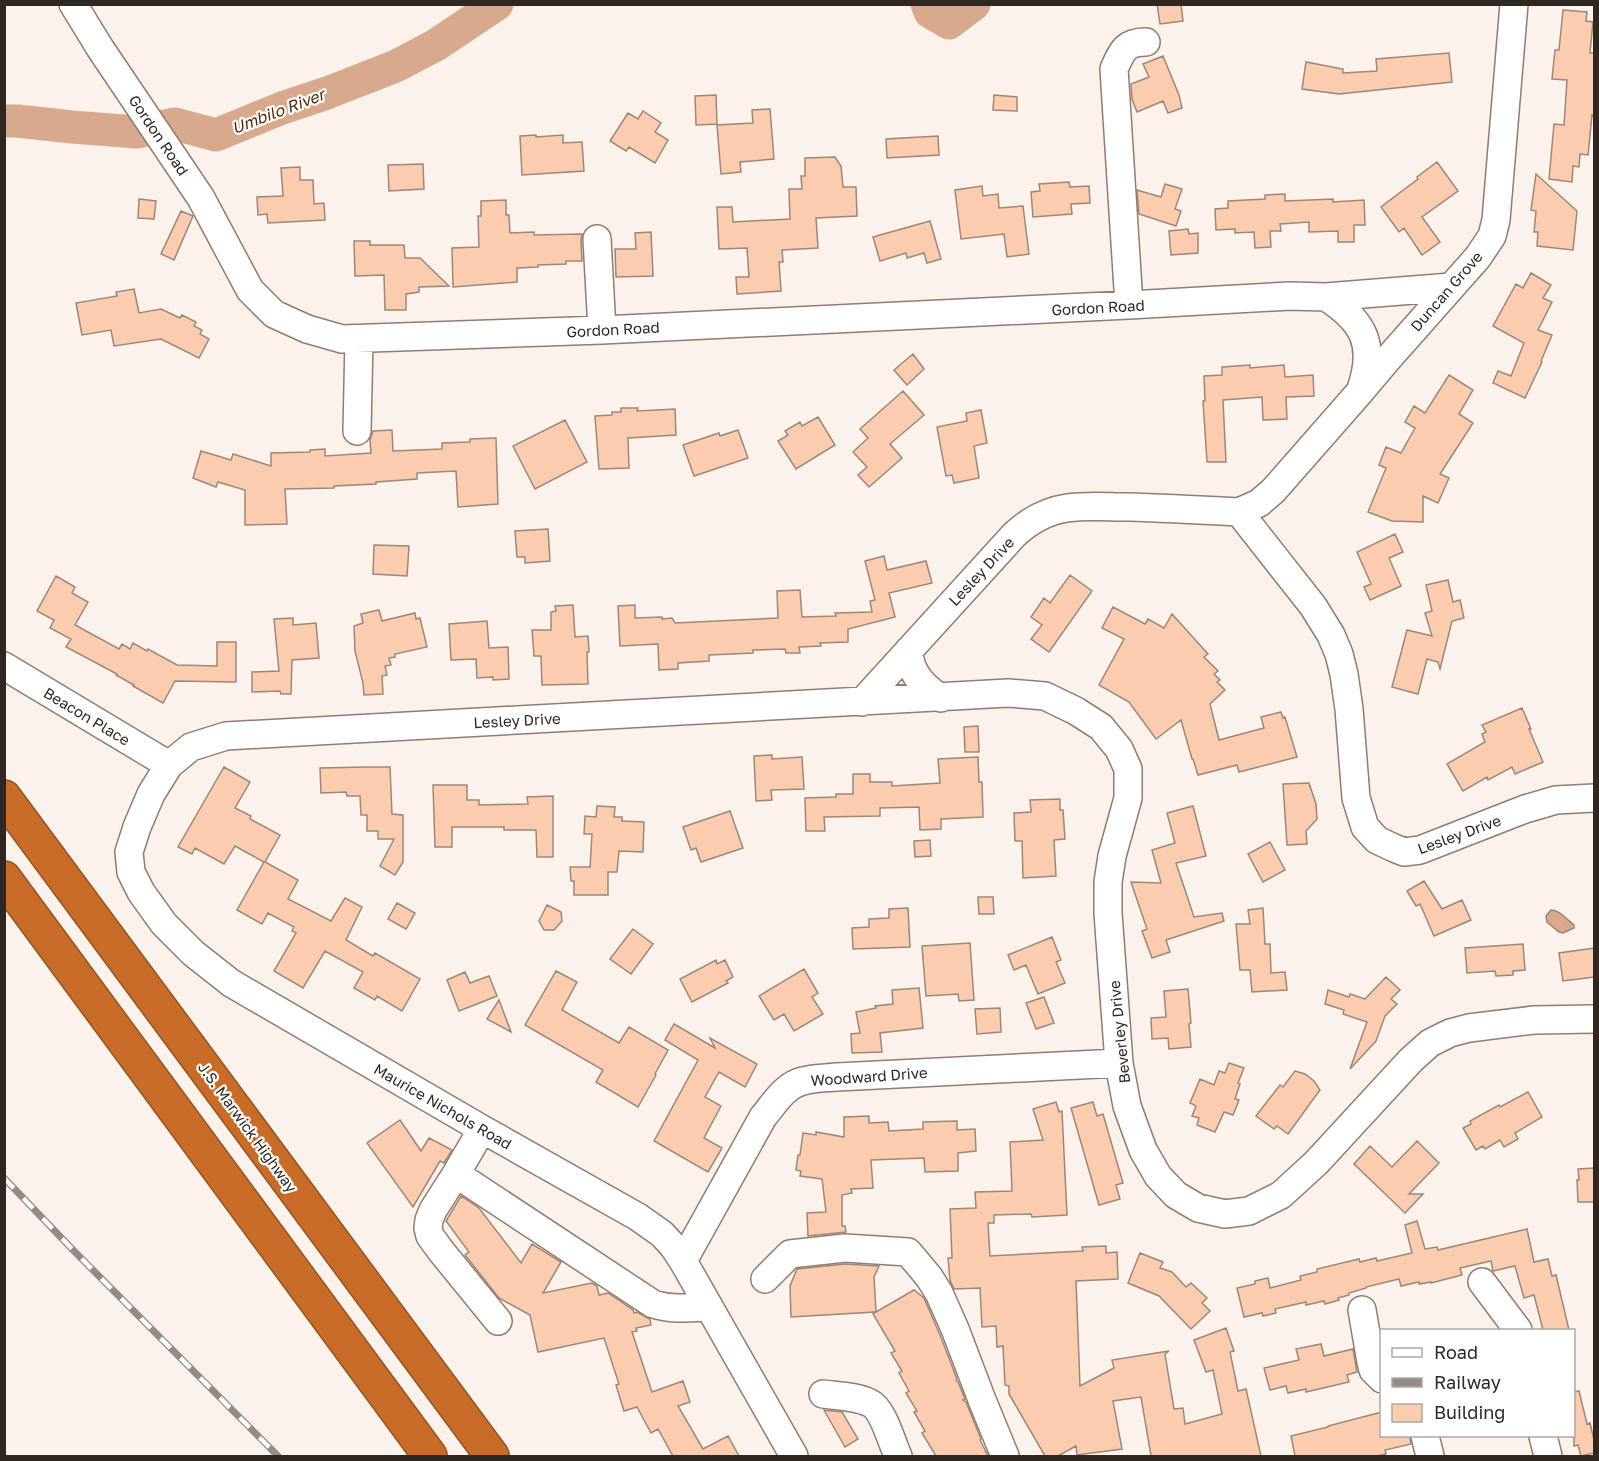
<svg xmlns="http://www.w3.org/2000/svg" width="1599" height="1461" font-family="'Golos Text',sans-serif">
<style>
.water{fill:#d8a98d;stroke:#a6826d;stroke-width:1.5}
.lines{fill:none;stroke-linecap:round;stroke-linejoin:round}
.river{stroke:#d8a98d;stroke-width:33}
.building{fill:#fcccaf;stroke:#9d877a;stroke-width:1.5}
.minor-casing{stroke:#927c6f;stroke-width:30}
.highway-casing{stroke:#935425;stroke-width:36}
.minor{stroke:#fff;stroke-width:27}
.highway{stroke:#c96c27;stroke-width:33}
.rail-casing{stroke:#948b85;stroke-width:7}
.rail{stroke:#fff;stroke-width:4.5;stroke-dasharray:14;stroke-linecap:butt}
.labels{text-anchor:middle;dominant-baseline:central;stroke-width:4.5;stroke-linejoin:round;paint-order:stroke}
.street-label{font-size:15px;fill:#302721;stroke:#fff}
.water-label{font-size:16px;font-style:italic;fill:#532706;stroke:#fff}
</style>
<rect width="100%" height="100%" fill="#fcf2ec"/>
<path class="water" d="M1551,910C1560,910 1567,920 1574,925V928L1563,933L1559,932L1547,922L1546,916Z"/>
<g class="lines">
<path class="river" d="M927,4L930,12L949,23L974,4
M4,121H17L72,127L137,132L175,124L216,135L282,108L327,93L396,66L436,45L497,4"/>
</g>
<path class="building" d="M1157,4H1181L1183,21L1160,24Z
M1563,10L1587,12L1586,21L1593,22L1590,53H1594V116L1592,115L1588,155L1580,154L1579,167L1573,166L1572,182L1549,179L1554,124L1564,125L1567,80L1552,79L1555,50H1559Z
M1449,53L1452,82L1339,94L1302,89L1306,62L1343,69V73L1377,71L1376,59Z
M1163,56L1179,95L1182,108L1168,113L1163,101L1137,112L1132,99L1131,84L1149,77L1143,64Z
M716,95L717,124L696,125L695,96Z
M994,95L1017,97V111L993,110Z
M770,109L774,159L740,162L741,172L721,174L717,125L753,123L752,110Z
M643,111L661,123L655,132L668,140L655,163L629,147L626,151L610,141L628,113L638,119Z
M536,135V137L563,135V143L582,142L584,171L522,175L520,136Z
M938,136L939,155L887,158L886,139Z
M835,157L841,166L843,187H856L857,216L816,218L818,248L782,250L783,262H779L781,291L737,294L736,277H749L747,248L719,249L717,207H732L733,222L790,219L789,189H802L801,176H805V158Z
M1437,162L1458,191L1422,217L1440,242L1422,255L1404,228L1399,232L1381,207L1418,179L1417,177Z
M423,164L424,189L389,191L388,165Z
M300,167V180H313L314,204L324,203L325,220L268,223L267,214L258,215L257,197L283,196L281,168Z
M1536,174L1577,211L1573,250L1537,246L1538,232H1534L1536,211L1531,210Z
M1069,182L1070,187L1089,186L1090,203L1071,204L1072,214L1033,217L1031,192L1040,191L1039,184Z
M1165,184L1182,189L1175,209L1181,211L1176,226L1139,214L1137,190L1161,197Z
M982,186L983,196L998,194L999,208L1023,206L1029,254L1007,257L1004,234L961,239L955,190Z
M1285,194V201L1333,199V202L1364,200L1365,225H1354V242H1338V231L1309,232V222L1280,224L1281,231H1270L1271,247L1255,248L1254,232L1235,233V229L1216,230L1215,209L1228,208V201L1265,199V195Z
M139,199L156,201L154,219L138,218Z
M506,200V215H509L510,233L534,232V235L582,234L581,240L582,261H566V264L538,265V267L517,268V282L453,287L452,248L479,247L478,216H481V201Z
M181,211L193,216L174,260L161,254Z
M930,221L941,259L927,263L924,253L907,258L906,253L880,261L873,237Z
M1188,229L1189,234L1198,233V253L1171,255L1169,231Z
M651,232L653,276L616,277L615,249H636L635,233Z
M354,241H370V245H404L405,258H420L449,286L419,287V292L406,294V310H385L384,275L355,276Z
M1531,273L1551,285L1543,298L1552,302L1538,330L1552,335L1541,361L1542,362L1525,398L1493,383L1498,371L1511,376L1524,343L1493,326L1516,284L1523,288Z
M134,289L139,313L161,309L180,318L182,315L196,322L194,326L202,330L200,334L209,339L199,358L161,339L114,346L111,330L82,335L76,303L117,296L116,292Z
M913,354L924,369L907,385L894,370Z
M1250,365V368L1284,365L1285,377L1313,375L1314,396L1286,397L1287,419L1263,420L1262,397L1223,400L1226,462H1207L1203,401H1205L1204,376L1222,375V367Z
M1449,375L1473,390L1459,414L1473,423L1440,474L1449,478L1438,503L1423,496V522L1392,521L1368,512L1386,468L1379,465L1386,447L1401,453L1415,428L1405,422L1414,406L1425,413Z
M903,391L924,415L890,444L902,458L869,487L858,475L867,467L853,452L868,438L860,429Z
M621,408H638L637,411L675,409L676,435L628,438L629,468L599,469L595,416L612,415V412H621Z
M981,410L987,443L974,446L979,478L954,483L952,475L946,476L937,427L967,421L966,413Z
M818,417L835,445L796,469L778,441L788,435L785,431L800,422L802,426Z
M565,420L587,462L535,489L513,446Z
M392,430L393,451L442,449V443L470,442V439L496,438L498,504L458,507L456,471L417,473V479L376,482V484L334,486V488L285,489L287,524L245,525V490L218,482L216,487L193,478L201,451L231,460L233,454L271,466V453L310,452V450L325,449V456L371,453L370,440L373,431Z
M738,430L748,458L694,476L683,445L719,433L720,436Z
M548,529L550,561L525,563V557H517L515,531Z
M1395,534L1403,552L1389,558L1401,586L1370,600L1364,587L1371,584L1357,552Z
M374,545L409,546L407,576L373,574Z
M884,556L887,570L926,561L932,583L889,593L895,617L848,629V642L820,643L821,646L799,647L800,653H786L785,649L753,650V653L709,655V661L678,663V669L659,670L658,644L620,646L618,606L635,605V618L662,617V619L672,618L675,623L778,618L777,591L800,590L802,617L836,616L835,613L872,612L870,601L875,600L865,561Z
M1070,575L1092,591L1049,652L1031,639L1042,625L1031,617L1044,598L1050,603Z
M56,576L75,587L72,593L88,602L75,625L119,649L122,644L130,649L133,643L147,651L148,649L177,665L217,666V642H236V682L175,681L163,703L133,686L134,685L116,675L117,674L66,647L71,639L50,628L54,620L37,611Z
M1448,580L1453,602L1460,600L1464,618L1452,621L1440,669L1438,662L1427,659L1418,694L1392,687L1407,630L1432,636L1425,613L1432,611L1426,585Z
M573,605L575,637L588,636L589,652H587L588,684L542,685L541,656H534L532,630H551V612L556,611L555,606Z
M1113,607L1145,624L1148,619L1164,628L1172,614L1208,654L1204,657L1218,671L1214,674L1220,680L1217,682L1225,690L1210,704L1219,740L1264,728L1261,717L1281,712L1283,718L1285,717L1297,757L1239,772L1237,765L1198,775L1193,759H1192L1181,720L1156,739L1129,702L1099,685L1124,639L1102,628Z
M379,610L382,621L415,613L416,619L420,618L427,647L395,654V657L389,658L391,665L385,666L387,675L382,676L383,694L364,695L363,683L355,651L354,626L363,623L361,614Z
M293,618V625L316,623L319,658L292,660L291,694H281L280,691L252,692V672L279,671L274,619Z
M487,621L489,648L508,647L509,679L493,680V677L477,678L476,659L451,660L449,624Z
M1522,708L1531,729H1529L1543,762L1515,774L1512,767L1488,780L1487,777L1463,791L1447,764L1485,742L1482,734L1486,732L1482,725Z
M978,726L979,752H965L964,727Z
M772,755V759L802,757L804,789L771,790L772,800L756,801L754,756Z
M978,757L979,782H982L983,817L941,819V829L920,830L919,807L880,808V816L824,817L825,831H806L805,798L836,797V794H853V774H870V782H892V786L940,783L938,759Z
M224,767L250,782L235,808L251,816L250,819L280,835L265,862L298,880L288,899L331,921L345,898L362,907L346,940L373,956L375,953L420,979L402,1011L377,996L375,1000L354,988L363,972L325,951L303,988L274,971L296,933L292,931L294,927L268,913L262,924L237,910L264,862L235,846L224,864L195,848L192,854L178,847Z
M368,767H390L392,814L403,815V862L395,875L380,866L394,839H378V831H367V815H361L360,796H347L346,792L321,793L320,768Z
M1309,783L1316,804L1317,819L1306,831L1307,844L1287,845L1283,784Z
M433,785H467V800H479V805L528,804L527,797L553,796V857H537L536,830H504V827H452V847H435Z
M1060,799V810H1063L1065,839L1054,840L1056,876L1023,878L1022,841H1015L1014,813L1031,812L1030,800Z
M597,806L615,807L614,817H622V821L644,822L643,852L619,851L617,872H608V895H574V881H571L570,867H590L592,834H584L585,816L596,817Z
M1193,806L1206,856L1176,863L1194,917L1222,913L1224,921L1166,940L1170,952L1152,958L1142,931L1147,929L1131,882L1161,883L1152,850L1175,843L1167,813Z
M730,811L743,848L701,862L696,848L691,850L683,827Z
M930,840L931,856L915,857L914,841Z
M1270,842L1285,870L1263,882L1248,854Z
M1424,881L1442,909L1462,900L1471,920L1434,936L1420,904L1416,906L1407,891Z
M978,897H993L994,914H979Z
M397,903L415,913L406,929L388,919Z
M547,905L561,912L562,921L554,930H544L539,921Z
M908,908L910,947L853,949L852,928L869,927V919L889,918V909Z
M1263,908L1265,944H1270L1271,973L1285,972L1287,990L1252,992L1250,970H1240L1236,924H1250L1248,910Z
M633,929L653,944L631,974L610,959Z
M1052,937L1061,960L1056,962L1065,983L1038,994L1026,965L1014,970L1008,955Z
M970,943L974,1000L959,1001L958,994L926,996L922,946Z
M1523,944L1525,970L1513,971V975L1496,976L1495,971L1467,973L1465,948Z
M1594,948V977L1563,981L1559,953Z
M716,960L717,964L725,960L733,977L726,981L728,983L692,1002L680,979Z
M804,969L818,993L812,997L823,1014L794,1031L784,1014L774,1020L759,996Z
M556,971L577,982L562,1010L619,1043L629,1027L668,1050L655,1074L656,1075L638,1107L596,1082L603,1070L525,1025Z
M465,972L470,983L489,976L497,996L459,1011L447,980Z
M1386,977L1400,990L1391,999L1397,1004L1385,1016L1376,1041L1350,1069L1367,1022L1343,1014L1344,1010L1325,1004L1328,990L1349,997L1350,994L1365,999Z
M919,988L923,1028L880,1033L882,1052L852,1053L851,1034L860,1033L856,1012L876,1008L875,1006L893,1004L892,990Z
M1188,989L1191,1023L1189,1024L1191,1047L1169,1049L1168,1038L1152,1039L1151,1018L1166,1017L1164,991Z
M1044,997L1054,1023L1036,1029L1026,1003Z
M499,1000L511,1032L487,1019Z
M1000,1008L1001,1032L977,1034L975,1009Z
M674,1024L715,1048L710,1038L757,1064L745,1087L719,1072L705,1097L721,1106L704,1138L722,1148L708,1172L654,1141L698,1060L665,1040Z
M1229,1063L1244,1068L1238,1083L1240,1084L1235,1099L1239,1100L1233,1115L1224,1112L1215,1132L1197,1125L1199,1118L1192,1116L1196,1106L1190,1103L1200,1079L1214,1085L1219,1071L1225,1073Z
M1295,1071L1305,1074L1314,1081L1320,1090L1288,1134L1277,1126L1274,1129L1256,1116L1280,1085L1283,1087Z
M1528,1092L1542,1117L1515,1133L1518,1139L1504,1147L1500,1140L1485,1149L1483,1146L1476,1150L1463,1128L1471,1124L1470,1121L1499,1105L1500,1107Z
M1056,1102L1059,1112L1062,1111L1067,1215L1032,1217L1031,1214L994,1215V1223H988L990,1256L1083,1251L1082,1247L1106,1246V1253L1117,1252L1118,1279L1076,1281L1080,1386L1114,1368L1112,1360L1169,1351L1165,1354L1174,1409L1183,1408L1185,1424L1222,1414L1213,1370L1206,1372L1194,1340L1226,1328L1234,1351L1230,1352L1238,1391L1246,1389L1261,1456H1151L1141,1397L1113,1401L1122,1449L1077,1455L1076,1446L1058,1456H1045L1009,1394V1386L1005,1385L1003,1346L997,1347L996,1326L982,1327L980,1288L954,1289L950,1280L948,1258H952L950,1209L976,1208L975,1192L1012,1191L1010,1142L1043,1140L1033,1109Z
M1093,1102L1097,1116L1103,1114L1123,1183L1116,1185L1120,1199L1099,1205L1071,1108Z
M869,1116V1123L888,1122L889,1131L923,1129V1122L957,1121V1130L975,1129L976,1151L958,1153V1171L925,1172L924,1158L871,1160L873,1188L851,1189L852,1193L842,1195V1226H845L846,1232L808,1236L807,1213L826,1212L822,1179L800,1176L801,1171L796,1170L798,1155H800L803,1133L816,1135V1132L844,1137V1117Z
M400,1120L421,1151L429,1138L452,1150L444,1163L440,1161L413,1207L367,1143Z
M1417,1141L1439,1163L1409,1194H1423L1405,1213L1354,1164L1370,1146L1392,1167Z
M1594,1168V1202H1578L1577,1180H1579L1578,1169Z
M461,1196L479,1208L521,1263L532,1244L561,1262L543,1293L592,1283L597,1286L599,1295L608,1293L633,1310L634,1313L637,1312L650,1319L651,1325L636,1328L637,1331L632,1332L652,1392L683,1381L690,1402L678,1406L703,1449L728,1436L739,1456H673L658,1429L651,1433L637,1407L624,1411L616,1385L619,1384L604,1338L538,1352L530,1315L499,1298L465,1255L469,1252L446,1221Z
M1417,1221L1425,1249L1437,1247L1438,1250L1527,1229L1534,1262L1548,1259L1552,1276L1556,1275L1569,1330H1543L1534,1295L1524,1298L1515,1266L1493,1271L1491,1261L1460,1268L1462,1275L1431,1283V1282L1419,1284V1282L1401,1286L1399,1279L1366,1287V1288L1349,1293V1295L1338,1298L1339,1300L1325,1304L1324,1301L1306,1305V1302L1275,1309L1276,1313L1263,1316L1262,1313L1244,1317L1237,1288L1255,1284V1281L1268,1278L1270,1288L1301,1280L1300,1276L1317,1272V1269L1359,1259L1360,1262L1376,1258L1377,1261L1412,1253L1405,1225Z
M1140,1253L1163,1262L1160,1268L1172,1272L1186,1287L1191,1283L1207,1298L1202,1303L1210,1311L1191,1329L1159,1296L1128,1283Z
M845,1264L879,1266L874,1277L876,1312L914,1290L924,1298L940,1335L957,1379L956,1380L958,1382L965,1399L963,1400L966,1402L981,1439L980,1440L988,1456H936L922,1433L925,1431L914,1412L917,1411L906,1393L909,1391L899,1373L902,1371L891,1353L895,1351L873,1314L876,1312L791,1317L790,1286L797,1269Z
M1321,1344L1324,1356L1353,1349L1357,1372L1347,1375L1349,1382L1306,1392V1389L1288,1393L1286,1386L1270,1390L1264,1368L1299,1360L1296,1349Z
M1579,1391L1587,1424L1590,1423L1594,1440V1453L1581,1456L1578,1445L1574,1446V1392Z
M824,1410L842,1412L858,1439L845,1447Z
M1382,1412V1436H1410L1411,1444L1385,1450L1386,1454L1376,1456H1295L1291,1436L1328,1427V1426Z"/>
<g class="lines">
<g class="minor-casing">
<path id="minor" d="M73,4L100,48L201,198L250,290L274,314L307,329L342,339L602,330L1129,305L1290,296L1326,297L1451,287
M597,239L602,330
M1326,297C1364,321 1376,345 1361,389
M1129,305L1114,69C1122,51 1125,42 1146,42
M357,431L359,340
M1239,512L1259,503L1273,491L1359,393L1386,361L1478,257L1492,236L1496,220L1514,4
M909,650C909,672 923,687 941,698
M4,666L169,765
M862,702L1014,535C1029,521 1047,511 1067,508C1087,505 1108,507 1128,507C1165,508 1202,510 1239,512L1313,606L1331,635L1339,654L1344,674L1349,709L1356,798L1365,827L1377,840L1394,848L1404,852L1420,850L1525,809L1556,800L1594,798
M482,1129L456,1174L433,1210L429,1220L428,1228L430,1236L441,1251L498,1321
M456,1174L653,1304C672,1310 690,1308 709,1307
M683,1261L763,1117C774,1104 785,1085 803,1081C813,1078 826,1078 837,1077L1119,1063
M765,1279L790,1254L845,1248L908,1252L929,1277L939,1293L955,1329L982,1400L1005,1456
M1482,1282L1518,1330
M1362,1310L1371,1362L1373,1370L1382,1379
M823,1394C838,1396 856,1396 870,1403C883,1409 892,1443 898,1456
M1425,1436L1430,1456
M1543,1436L1548,1456
M794,1456L683,1261L673,1246L662,1234L638,1217L482,1129L231,983L193,953L164,924L141,892L131,872L129,852L137,827L151,794L169,765L191,747L226,736L1008,693L1045,696L1076,711L1101,727L1119,749L1128,769V798L1112,856L1108,882V913L1119,1063L1127,1106L1143,1150L1158,1176L1176,1195L1198,1208L1225,1214L1249,1211L1281,1195L1316,1163L1411,1060L1430,1043L1450,1033L1469,1028L1534,1020L1594,1019"/>
</g>
<g class="highway-casing">
<path id="highway" d="M4,797L492,1456
M4,878L430,1456"/>
</g>
<use href="#minor" class="minor"/>
<use href="#highway" class="highway"/>
<g class="rail-casing">
<path id="rail" d="M4,1178L74,1251L278,1456"/>
</g>
<use href="#rail" class="rail"/>
</g>
<g class="labels">
<g class="street-label">
<text transform="translate(159 135) rotate(56)">Gordon Road</text>
<text transform="translate(1446 291) rotate(-49)">Duncan Grove</text>
<text transform="translate(1098 307) rotate(-3)">Gordon Road</text>
<text transform="translate(613 329) rotate(-3)">Gordon Road</text>
<text transform="translate(981 571) rotate(-47)">Lesley Drive</text>
<text transform="translate(87 716) rotate(31)">Beacon Place</text>
<text transform="translate(517 720) rotate(-3)">Lesley Drive</text>
<text transform="translate(1459 834) rotate(-20)">Lesley Drive</text>
<text transform="translate(1119 1032) rotate(-96)">Beverley Drive</text>
<text transform="translate(869 1076) rotate(-4)">Woodward Drive</text>
<text transform="translate(443 1106) rotate(30)">Maurice Nichols Road</text>
<text transform="translate(248 1127) rotate(54)">J.S. Marwick Highway</text>
</g>
<g class="water-label">
<text transform="translate(278 111) rotate(-21)">Umbilo River</text>
</g>
</g>
<rect width="1599" height="1461" fill="none" stroke="#302721" stroke-width="12"/>
<rect x="1380" y="1329" width="195" height="108" fill="#ffffff" stroke="#aca9a6" stroke-width="1.5"/>
<rect x="1392" y="1348" width="30" height="9" fill="#ffffff" stroke="#aca9a6" stroke-width="1.5"/>
<text x="1434" y="1359" font-size="18" fill="#302721">Road</text>
<rect x="1392" y="1378" width="30" height="9" fill="#948b85" stroke="#aca9a6" stroke-width="1.5"/>
<text x="1434" y="1389" font-size="18" fill="#302721">Railway</text>
<rect x="1392" y="1404" width="30" height="18" fill="#fcccaf" stroke="#aca9a6" stroke-width="1.5"/>
<text x="1434" y="1419" font-size="18" fill="#302721">Building</text>
</svg>
